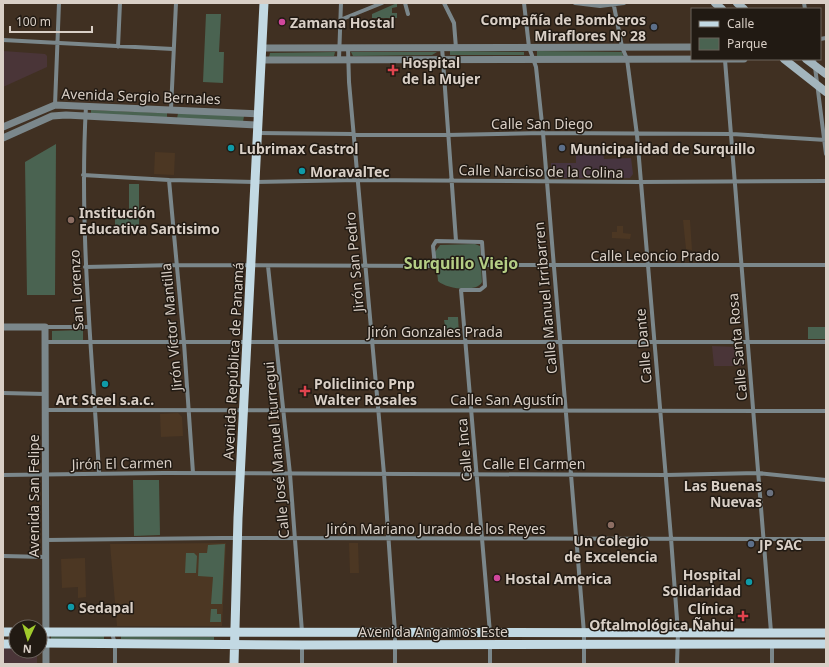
<svg xmlns="http://www.w3.org/2000/svg" width="829" height="667" font-family="'Noto Sans',sans-serif">
<style>
.built{fill:#4c3723}
.education{fill:#4a3538}
.medical{fill:#473540}
.green{fill:#4a6351}
.lines{fill:none;stroke-linecap:round;stroke-linejoin:round}
.minor{stroke:#7b878b;stroke-width:4}
.tertiary{stroke:#7b878b;stroke-width:7}
.secondary{stroke:#a3b5bd;stroke-width:8}
.primary{stroke:#c2d9e3;stroke-width:9}
.hotel-dot{fill:#d1479c;stroke:#211a13;stroke-width:1.5}
.service-dot{fill:#5c6f8a;stroke:#211a13;stroke-width:1.5}
.health-dot{fill:#e0444e;stroke:#211a13;stroke-width:1.5}
.culture-dot{fill:#0f9aa8;stroke:#211a13;stroke-width:1.5}
.education-dot{fill:#8d6e63;stroke:#211a13;stroke-width:1.5}
.worship-dot{fill:#6b7280;stroke:#211a13;stroke-width:1.5}
.labels{text-anchor:middle;dominant-baseline:central;stroke-width:3;stroke-linejoin:round;paint-order:stroke}
.poi-label{font-size:14px;font-weight:bold;fill:#d9cfc6;stroke:#211a13;text-anchor:start}
.street-label{font-size:14px;fill:#d9cfc6;stroke:#211a13}
.quarter-label{font-size:16px;font-weight:bold;fill:#b5ce85;stroke:#211a13}
</style>
<rect width="100%" height="100%" fill="#403022"/>
<path class="built" d="M155,152L175,153L174,175L154,174Z
M683,220H690L692,250L686,249Z
M617,226H623V233L631,234L630,239L612,238V232H617Z
M178,413L182,417L183,436L161,437L160,414Z
M226,543L222,626H117L110,544Z
M349,543H358L359,573H350Z
M85,558L86,597L78,598V587L62,588L61,559Z"/>
<path class="education" d="M3,51L45,54L47,56V67L3,87Z
M712,346L737,347L740,349L742,366H714Z
M3,648H16V651H37V664H3Z"/>
<path class="medical" d="M603,152L604,159L631,158L633,174L630,178H555L552,175L551,163H576V153Z"/>
<path class="green" d="M397,3V7L392,8V13H397V18H372V14Z
M206,14H221L219,52H224L223,83L203,82Z
M450,51L524,52V55H450Z
M537,51L622,52L623,56H537Z
M335,52L334,56L269,57L270,53Z
M351,52H437L432,55L353,56Z
M91,110L167,113V118L91,115Z
M178,113L244,116L243,122L177,119Z
M56,144L55,295H27L25,162Z
M129,184H139V232H115V211H129Z
M440,245L475,244L480,246L482,282C477,293 446,289 438,281L435,252Z
M448,317H458L459,334L457,336H453L452,333L446,332L444,320H448Z
M808,327H826V339H808Z
M83,330V341H52V331Z
M133,480H159L160,535L134,536Z
M225,544L222,604H211L213,577L198,576L199,553H207L208,545Z
M186,553H194L197,556L196,573H185Z
M211,609H217V614H221V622H210Z
M51,636H104V639H51Z
M121,636L214,637V640L121,639Z"/>
<g class="lines">
<path class="minor" d="M405,3L408,14
M444,3L454,23L456,48
M524,3L529,47L536,67L543,133L584,633V664
M575,3L600,6L624,3
M804,3L805,9
M614,6L622,47L627,59L637,135L671,538L678,633L677,664
M340,20L382,3
M820,39L826,38
M3,40L173,49
M118,47L120,3
M442,47L456,241
M348,48L349,82L384,474L395,632V664
M339,59L341,3
M814,59L826,154
M725,60L771,632
M55,105L59,3
M86,106C79,229 92,351 99,473
M171,109L176,3
M258,133L447,135L543,133L732,134L826,140
M83,175L169,180L255,182L358,180L640,182L826,181
M169,180L184,343L193,473
M485,265H826
M268,266L290,474L302,632
M85,267L176,265L435,266L433,246L436,241L482,242L485,286L480,290H461L490,633
M45,327H89
M45,342H826
M3,393L45,394
M45,410L826,411
M3,475L164,473L666,475L758,473L826,480
M46,540L221,538L826,539
M3,556L46,557
M112,633L115,644V664
M490,645V664
M302,664V645
M772,664V645"/>
<path class="tertiary" d="M262,48L692,47
M262,60L744,59
M3,127L55,105L259,114
M3,138L52,116L66,115L258,125
M3,327H45L46,664"/>
<path class="secondary" d="M715,3L722,9
M737,3L744,9
M784,59L826,92
M806,59L826,74"/>
<path class="primary" d="M3,632H16
M40,632L826,633
M40,643L302,645L826,644
M3,644H16
M234,664L238,518L264,3"/>
</g>
<g class="hotel-dot">
<circle cx="282" cy="22" r="4"/>
<circle cx="497" cy="578" r="4"/>
</g>
<g class="service-dot">
<circle cx="654" cy="27" r="4"/>
<circle cx="562" cy="148" r="4"/>
<circle cx="751" cy="544" r="4"/>
</g>
<g class="health-dot">
<path d="M391 64h4v4h4v4h-4v4h-4v-4h-4v-4h4z"/>
<path d="M303 385h4v4h4v4h-4v4h-4v-4h-4v-4h4z"/>
<path d="M741 610h4v4h4v4h-4v4h-4v-4h-4v-4h4z"/>
</g>
<g class="culture-dot">
<circle cx="231" cy="148" r="4"/>
<circle cx="302" cy="171" r="4"/>
<circle cx="105" cy="384" r="4"/>
<circle cx="749" cy="582" r="4"/>
<circle cx="71" cy="607" r="4"/>
</g>
<g class="education-dot">
<circle cx="71" cy="220" r="4"/>
<circle cx="611" cy="525" r="4"/>
</g>
<circle class="worship-dot" cx="770" cy="493" r="4"/>
<g class="labels">
<g class="poi-label">
<text x="646" y="19" text-anchor="end">Compañía de Bomberos<tspan x="646" dy="16">Miraflores Nº 28</tspan></text>
<text x="290" y="22">Zamana Hostal</text>
<text x="402" y="62">Hospital<tspan x="402" dy="16">de la Mujer</tspan></text>
<text x="239" y="148">Lubrimax Castrol</text>
<text x="570" y="148">Municipalidad de Surquillo</text>
<text x="310" y="171">MoravalTec</text>
<text x="79" y="212">Institución<tspan x="79" dy="16">Educativa Santisimo</tspan></text>
<text x="314" y="383">Policlinico Pnp<tspan x="314" dy="16">Walter Rosales</tspan></text>
<text x="105" y="399" text-anchor="middle">Art Steel s.a.c.</text>
<text x="762" y="485" text-anchor="end">Las Buenas<tspan x="762" dy="16">Nuevas</tspan></text>
<text x="611" y="540" text-anchor="middle">Un Colegio<tspan x="611" dy="16">de Excelencia</tspan></text>
<text x="759" y="544">JP SAC</text>
<text x="741" y="574" text-anchor="end">Hospital<tspan x="741" dy="16">Solidaridad</tspan></text>
<text x="505" y="578">Hostal America</text>
<text x="79" y="607">Sedapal</text>
<text x="734" y="608" text-anchor="end">Clínica<tspan x="734" dy="16">Oftalmológica Ñahui</tspan></text>
</g>
<g class="street-label">
<text transform="translate(141 96) rotate(2)">Avenida Sergio Bernales</text>
<text x="542" y="123">Calle San Diego</text>
<text transform="translate(541 171) rotate(1)">Calle Narciso de la Colina</text>
<text x="655" y="255">Calle Leoncio Prado</text>
<text transform="translate(354 262) rotate(-95)">Jirón San Pedro</text>
<text transform="translate(76 290) rotate(-93)">San Lorenzo</text>
<text transform="translate(545 298) rotate(-95)">Calle Manuel Irribarren</text>
<text transform="translate(171 327) rotate(-95)">Jirón Víctor Mantilla</text>
<text x="435" y="331">Jirón Gonzales Prada</text>
<text transform="translate(643 346) rotate(-95)">Calle Dante</text>
<text transform="translate(737 347) rotate(-95)">Calle Santa Rosa</text>
<text transform="translate(233 361) rotate(-87)">Avenida República de Panamá</text>
<text x="507" y="399">Calle San Agustín</text>
<text transform="translate(276 450) rotate(-95)">Calle José Manuel Iturregui</text>
<text transform="translate(464 450) rotate(-95)">Calle Inca</text>
<text transform="translate(122 463) rotate(-1)">Jirón El Carmen</text>
<text x="534" y="463">Calle El Carmen</text>
<text transform="translate(33 496) rotate(-90)">Avenida San Felipe</text>
<text x="436" y="528">Jirón Mariano Jurado de los Reyes</text>
<text x="433" y="631">Avenida Angamos Este</text>
</g>
<g class="quarter-label">
<text x="461" y="263">Surquillo Viejo</text>
</g>
</g>
<rect width="829" height="667" fill="none" stroke="#d9cfc6" stroke-width="8"/>
<rect x="691" y="8" width="130" height="52" fill="#211a13" stroke="#6b625b"/>
<rect x="699" y="21" width="20" height="6" fill="#c2d9e3" stroke="#6b625b"/>
<text x="727" y="28" font-size="12" fill="#d9cfc6">Calle</text>
<rect x="699" y="38" width="20" height="12" fill="#4a6351" stroke="#6b625b"/>
<text x="727" y="48" font-size="12" fill="#d9cfc6">Parque</text>
<g transform="translate(28 639) rotate(184)"><circle r="19" fill="#211a13" stroke="#6b625b"/>
<path d="M0-3L7 15L0 10L-7 15Z" fill="#a0ca2c"/>
<text y="-6" font-size="11" font-weight="bold" text-anchor="middle" fill="#d9cfc6">N</text>
</g>
<path d="M10 26v6h82v-6" fill="none" stroke="#d9cfc6" stroke-width="2"/>
<text x="16" y="26" font-size="12" fill="#d9cfc6" stroke="#211a13" stroke-width="3" paint-order="stroke">100 m</text>
</svg>
